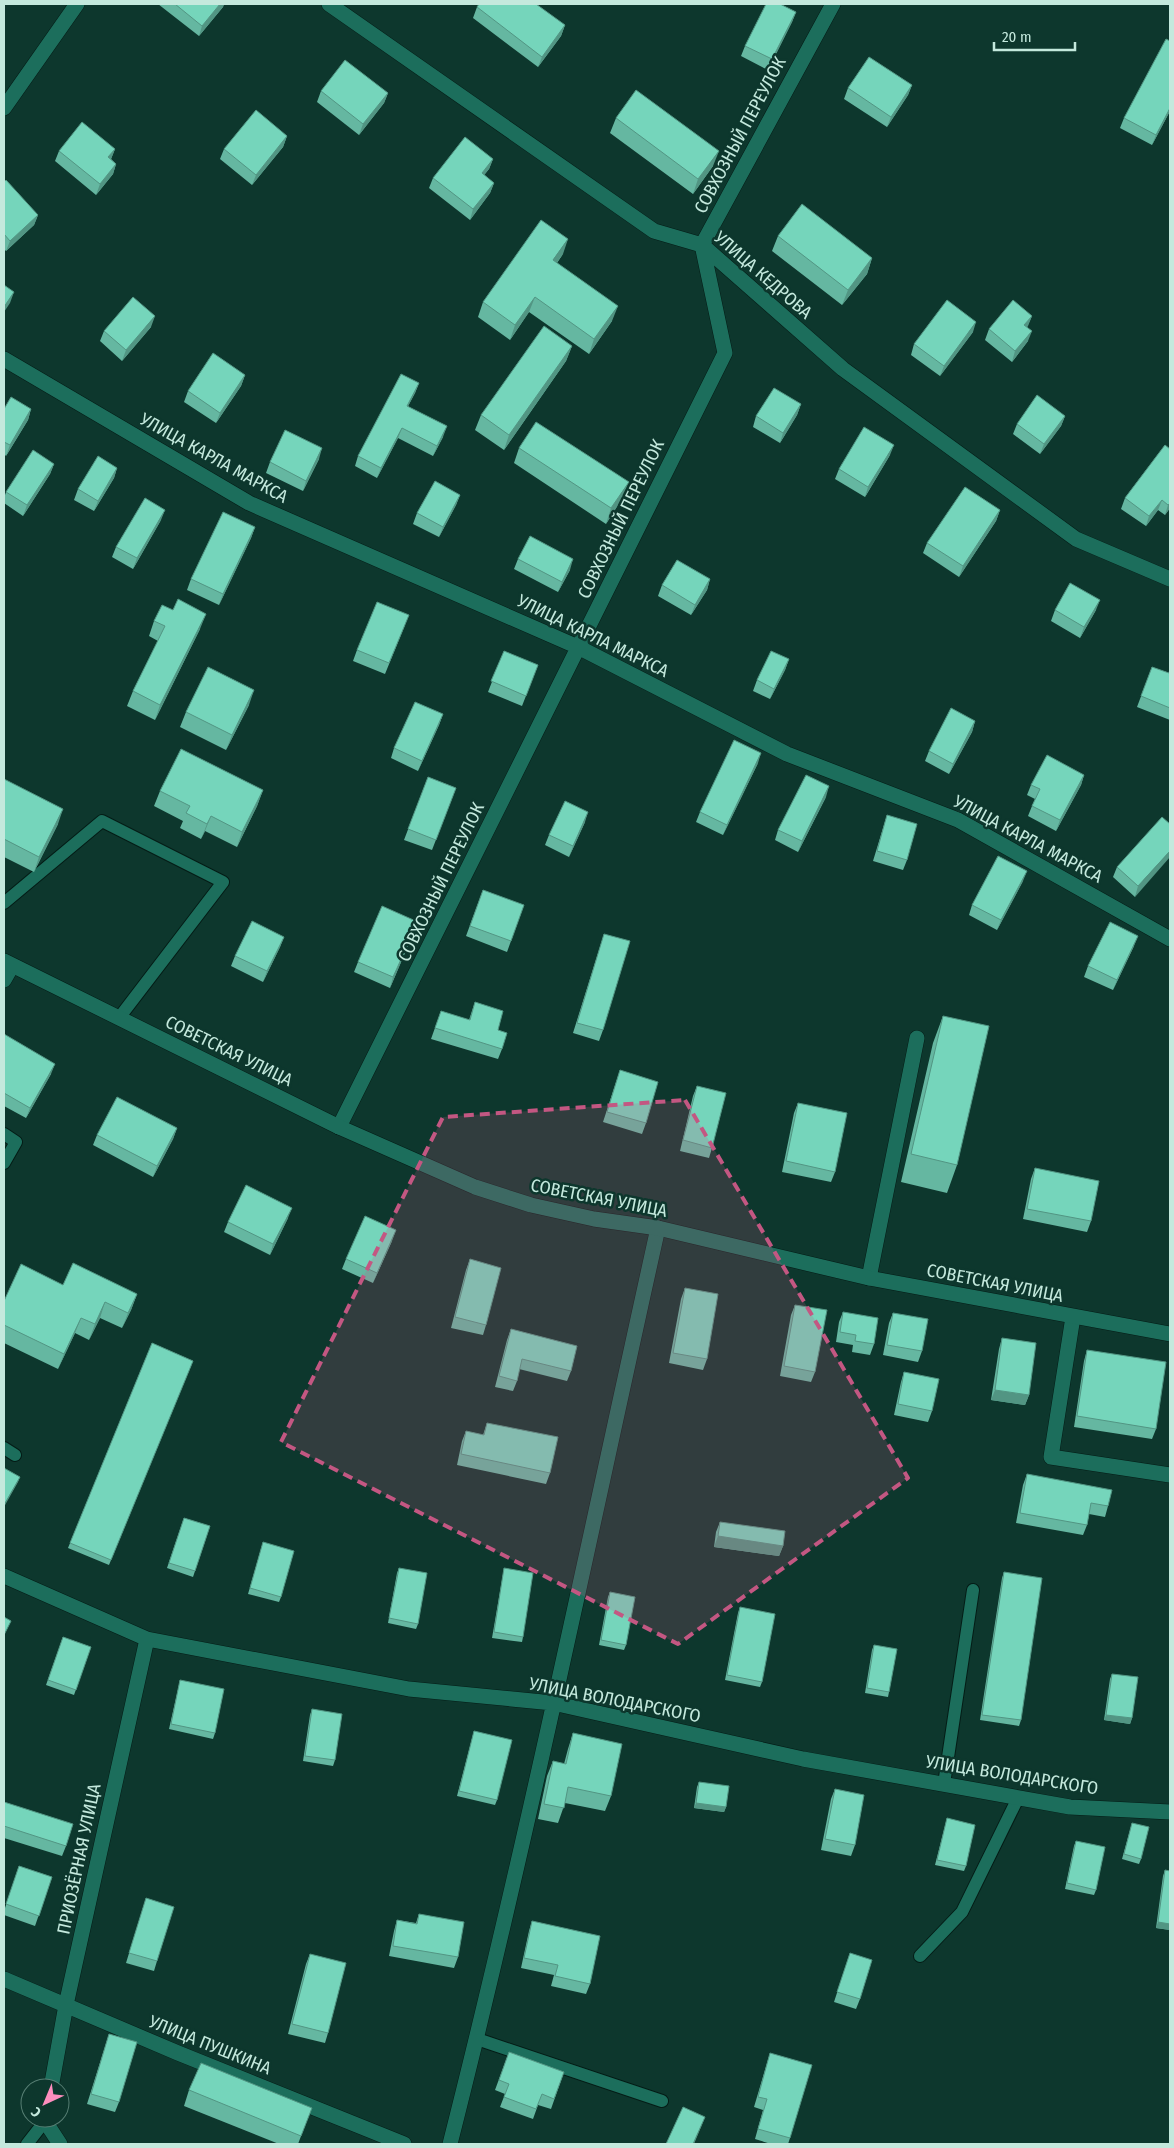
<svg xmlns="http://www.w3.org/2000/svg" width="1174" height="2148" font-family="'Fira Sans Condensed',sans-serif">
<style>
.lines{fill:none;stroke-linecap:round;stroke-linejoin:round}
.lane-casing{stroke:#041c16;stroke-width:14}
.street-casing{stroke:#041c16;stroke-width:16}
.secondary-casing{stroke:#041c16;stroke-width:16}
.lane{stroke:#1c6e5c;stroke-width:12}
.street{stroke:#1c6e5c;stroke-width:15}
.secondary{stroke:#1c6e5c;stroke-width:15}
.wall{fill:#65b7a1}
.shaded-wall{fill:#529583}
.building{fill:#75d5bb;stroke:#529583}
.marked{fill:#c35782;fill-opacity:0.2;stroke:#c35782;stroke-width:4;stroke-dasharray:10 6;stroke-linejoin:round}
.labels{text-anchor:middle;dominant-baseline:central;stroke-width:5;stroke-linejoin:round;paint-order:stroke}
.street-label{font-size:18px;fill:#c4e9dd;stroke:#0d372d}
</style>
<rect width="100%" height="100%" fill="#0d372d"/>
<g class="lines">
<g class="lane-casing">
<path id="lane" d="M4,903L102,821L223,882L119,1018
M4,1134L16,1142L4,1163
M4,1448L15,1455
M944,1784L973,1590
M920,1956L962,1912L1018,1798
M477,2039L662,2101
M27,2144L45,2121"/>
</g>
<g class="street-casing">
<path id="street" d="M329,4L654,231L702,245L843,369L1076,539L1170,579
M4,108L77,4
M4,359L249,503L578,647L787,754L958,820L1170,939
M4,980L12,966
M339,1127L725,353L702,245L833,4
M869,1278L917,1038
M1073,1317L1051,1457L1170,1475
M4,1576L147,1639L409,1689L553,1703L803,1759L1070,1807L1170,1812
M4,1979L178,2053L404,2144
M51,2088L66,2005L147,1639
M46,2118L45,2121L60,2144
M450,2144C527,1841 590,1534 658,1228"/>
</g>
<g class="secondary-casing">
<path id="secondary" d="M4,961L339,1127L475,1187L531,1205L594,1219L658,1228L869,1278L1170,1334"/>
</g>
<use href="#lane" class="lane"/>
<use href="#street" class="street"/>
<use href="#secondary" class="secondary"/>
</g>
<path class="wall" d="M158,4H224L223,7L199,36Z
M477,7L565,25L561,36L538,67L473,18Z
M796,12L792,22L768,70L741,56L745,46Z
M912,85L908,95L887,127L844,99L848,88Z
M321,91L388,93L384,103L359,135L317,102Z
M1170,111L1152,145L1120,128L1124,118Z
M616,118L713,166L693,194L610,133Z
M287,136L283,147L252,185L220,159L224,149Z
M115,149L111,159L116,164L113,174L96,195L55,161L59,151Z
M493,159L489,169L484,175L494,183L490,193L470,220L429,188L433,178Z
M4,182L38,215L34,225L6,251L4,249Z
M778,236L872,258L867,274L842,305L772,251Z
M563,254L557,263L612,321L589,354L529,312L510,340L478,317L483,302Z
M1032,316L1027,327L1028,341L1012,362L985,340L989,329Z
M151,327L122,361L100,341L104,331Z
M973,332L940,376L911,355L914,344Z
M572,346L566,361L504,450L475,430L481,415Z
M245,375L241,386L216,423L184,402L188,391Z
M419,383L415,393L408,406L443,437L433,456L398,438L377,478L355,466L358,456Z
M801,404L797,415L780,443L753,427L756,416Z
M4,409H31L28,420L6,456L4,454Z
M1065,416L1061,426L1040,454L1013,434L1017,424Z
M1165,445L1170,508L1165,515L1158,510L1146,526L1121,509L1125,498Z
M519,448L623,497L606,524L514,463Z
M890,455L865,497L835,479L839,469Z
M319,459L303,491L266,473L270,462Z
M54,464L50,474L23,516L4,503V498L6,492Z
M117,468L114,478L94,511L74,500L78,489Z
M460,495L456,505L439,537L413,524L417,513Z
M1000,510L996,521L959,577L923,553L927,543Z
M161,520L133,569L112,557L116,547Z
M255,527L251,538L219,605L187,590L191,579Z
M518,559L570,570L558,592L514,569Z
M710,579L707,590L691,615L658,596L662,585Z
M1055,610H1096L1080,638L1051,621Z
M154,621L200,629L155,720L127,706L133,691L158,641L149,636Z
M405,625L385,674L353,661L357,650Z
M504,651L538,665L522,706L488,692Z
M789,659L785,670L770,699L753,691L757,680Z
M1152,667L1169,673L1170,669V720L1137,707Z
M249,705L226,750L180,727L186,712Z
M443,714L439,725L418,771L391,758L394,748Z
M975,721L972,732L949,774L925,761L929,751Z
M758,763L723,835L696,822L700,812Z
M1084,775L1081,785L1056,831L1028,816L1032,806L1035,799L1027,795L1031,785Z
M428,777L456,788L432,850L404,840Z
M4,779L58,824L34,872L4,857Z
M263,790L257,806L237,847L205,831L201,839L180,828L183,821L154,806L160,791Z
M826,797L798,852L775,840L778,830Z
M887,815L907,860L903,870L873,861Z
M585,822L569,857L545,845L549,835Z
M1170,824L1135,897L1113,877L1117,867Z
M1023,881L997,930L969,915L972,905Z
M483,890L524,905L507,952L466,936Z
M418,922L390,988L354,972L358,962Z
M604,934L603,1030L599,1041L573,1033Z
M284,937L280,947L263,982L231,966L235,956Z
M1134,946L1113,990L1084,977L1088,966Z
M475,1002L498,1030L502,1049L498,1059L431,1039L441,1011L469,1020Z
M943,1016L957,1165L947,1193L901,1182L933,1043Z
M4,1034L51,1074L26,1118L4,1106Z
M620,1070L646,1123L642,1134L603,1122Z
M697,1086L712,1148L709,1158L680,1151L693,1096Z
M798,1103L835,1172L831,1182L782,1172L794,1113Z
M177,1128L173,1139L153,1177L93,1145L97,1135Z
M1035,1168L1091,1221L1087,1232L1023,1219L1031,1179Z
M288,1218L270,1255L224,1232L228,1222Z
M392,1241L373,1283L342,1269L346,1259Z
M470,1259L486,1325L483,1335L451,1328L466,1270Z
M63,1285L137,1294L131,1310L122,1328L100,1318L89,1340L75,1333L58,1369L4,1343V1301Z
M685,1288L707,1359L703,1370L669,1363L681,1299Z
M795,1305L815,1372L811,1382L780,1376L791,1315Z
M843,1312L874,1344L870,1355L852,1352L853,1345L836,1342L839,1322Z
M893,1313L922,1351L918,1362L883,1355L889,1323Z
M511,1329L571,1371L567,1381L519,1369L517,1381L513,1391L495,1387L507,1340Z
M1002,1338L1029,1395L1025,1405L991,1400L999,1349Z
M152,1343L193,1361L109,1565L68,1548Z
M1087,1350L1156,1429L1152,1439L1074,1427L1084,1361Z
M904,1372L932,1411L928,1422L894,1415L901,1382Z
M487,1423L550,1473L546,1484L457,1465L462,1441L466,1431L483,1435Z
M1027,1474L1108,1506L1105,1517L1089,1514L1087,1525L1083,1535L1016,1523L1023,1485Z
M184,1518L210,1526L193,1577L167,1568Z
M720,1522L783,1546L779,1556L714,1547L716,1532Z
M263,1542L281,1597L279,1602L248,1594Z
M399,1568L418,1624L416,1629L388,1623L397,1573Z
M504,1568L523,1637L522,1642L492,1638L503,1574Z
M1004,1572L1021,1720L1019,1726L980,1720L1002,1578Z
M610,1592L626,1645L624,1650L599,1645L608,1597Z
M740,1607L762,1682L760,1687L725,1680L738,1613Z
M63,1637L91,1647L74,1695L46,1685Z
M874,1645L889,1692L888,1697L865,1693L872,1650Z
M1112,1674L1132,1718L1130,1724L1104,1720L1110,1679Z
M180,1680L215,1733L213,1739L169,1729L179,1685Z
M312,1709L335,1760L333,1766L303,1761L310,1715Z
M474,1731L497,1800L495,1805L457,1796Z
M573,1733L611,1796L605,1811L565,1803L558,1823L538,1819L547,1776L553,1761L564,1764L568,1749Z
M699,1782L726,1807L724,1812L694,1808L697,1787Z
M835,1789L855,1845L851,1856L821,1850L831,1799Z
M4,1802L66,1846L62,1856L4,1838Z
M947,1818L966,1866L964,1871L935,1865Z
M1132,1823L1141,1859L1139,1864L1122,1859Z
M1076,1841L1096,1890L1094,1895L1065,1889L1074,1846Z
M19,1866L52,1877L35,1926L4,1915V1911Z
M1165,1870L1170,1930L1156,1928L1163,1876Z
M146,1898L157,1961L154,1971L126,1963Z
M419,1914L458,1957L454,1968L389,1956L394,1931L397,1920L416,1923Z
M532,1921L590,1984L586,1994L551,1986L554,1975L521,1968L529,1931Z
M850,1953L860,1999L856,2009L834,2002Z
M310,1954L328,2033L325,2043L288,2034L306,1964Z
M109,2034L119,2102L115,2112L87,2104Z
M509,2052L564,2072L551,2109L538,2105L533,2119L500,2107L505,2094L495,2090Z
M770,2053L790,2138L788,2144H771L755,2139L763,2110L754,2107Z
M189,2090L306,2123L298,2144H279L184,2106Z"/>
<path class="shaded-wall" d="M220,4H224L223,7L199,36L202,26Z
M796,12L792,22L768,70L772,59Z
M565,25L561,36L538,67L542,57Z
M912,85L908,95L887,127L891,117Z
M388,93L384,103L359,135L363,124Z
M1170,108V111L1152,145L1156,135Z
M287,136L283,147L252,185L256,175Z
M115,149L111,159L108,157Z
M719,151L713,166L693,194L698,179Z
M493,159L489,169L478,183L482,173Z
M116,164L113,174L96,195L100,184Z
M494,183L490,193L470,220L473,209Z
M38,215L34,225L6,251L10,241Z
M568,239L563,254L548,275L553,260Z
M872,258L867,274L842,305L848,290Z
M14,292L10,303L4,312V307Z
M535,297L529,312L510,340L515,325Z
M618,306L612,321L589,354L594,339Z
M155,316L151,327L122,361L126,350Z
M1032,316L1028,326L1020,335L1024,325Z
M976,322L973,332L940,376L944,366Z
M1032,331L1028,341L1012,362L1015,351Z
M572,346L566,361L504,450L509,435Z
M245,375L241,386L216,423L220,413Z
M419,383L415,393L403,416L407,406Z
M801,404L797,415L780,443L783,433Z
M31,409L28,420L6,456L10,445Z
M1065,416L1061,426L1040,454L1044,444Z
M447,426L443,437L433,456L437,446Z
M402,428L398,438L377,478L381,468Z
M894,445L890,455L865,497L868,487Z
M322,448L319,459L303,491L306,481Z
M54,464L50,474L23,516L27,505Z
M117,468L114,478L94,511L98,501Z
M629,482L623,497L606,524L611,508Z
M460,495L456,505L439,537L443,527Z
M1162,500L1158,510L1146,526L1149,516Z
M1170,503V508L1165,515L1168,505Z
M165,510L161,520L133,569L137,558Z
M1000,510L996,521L959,577L963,566Z
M255,527L251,538L219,605L223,594Z
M573,559L570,570L558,592L562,582Z
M710,579L707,590L691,615L695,605Z
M1100,600L1096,610L1080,638L1084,627Z
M206,614L200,629L155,720L160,705Z
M789,659L785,670L770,699L774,689Z
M254,690L249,705L226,750L232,735Z
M443,714L439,725L418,771L422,761Z
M975,721L972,732L949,774L953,764Z
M761,753L758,763L723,835L727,825Z
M1084,775L1081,785L1056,831L1060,820Z
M829,786L826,797L798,852L802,841Z
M263,790L257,806L237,847L242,832Z
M63,809L58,824L34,872L39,857Z
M588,812L585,822L569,857L573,846Z
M211,816L205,831L201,839L207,824Z
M1170,851V857L1135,897L1138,886Z
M1027,871L1023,881L997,930L1001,920Z
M418,922L414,932L390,988L393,977Z
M1138,936L1134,946L1113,990L1117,980Z
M284,937L280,947L263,982L267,971Z
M55,1064L51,1074L26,1118L30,1108Z
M177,1128L173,1139L153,1177L157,1166Z
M292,1208L288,1218L270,1255L273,1244Z
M396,1230L392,1241L373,1283L377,1273Z
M137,1294L131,1310L122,1328L128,1313Z
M105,1302L100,1318L89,1340L95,1324Z
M81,1318L75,1333L58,1369L64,1354Z
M995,1390L1029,1395L1025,1405L991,1400Z
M20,1477L18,1482L4,1507V1505Z
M718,1536L783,1546L779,1556L714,1547Z
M1106,1715L1132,1718L1130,1724L1104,1720Z
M696,1803L726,1807L724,1812L694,1808Z
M1158,1922L1170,1924V1930L1156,1928Z
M705,2117L701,2127L694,2144H693Z"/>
<path class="building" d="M175,4H220L202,26Z
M479,4H536L565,25L542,57L477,7Z
M766,4H780L796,12L772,59L745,46Z
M1166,39L1170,41V108L1156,135L1124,118Z
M869,57L912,85L891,117L848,88Z
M345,60L388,93L363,124L321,91Z
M636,90L719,151L698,179L616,118Z
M256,110L287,136L256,175L224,149Z
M82,122L115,149L108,157L116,164L100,184L59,151Z
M465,137L493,159L482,173L494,183L473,209L433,178Z
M6,180L38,215L10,241L4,234V182Z
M802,204L872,258L848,290L778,236Z
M541,220L568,239L553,260L618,306L594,339L535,297L515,325L483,302Z
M4,285L14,292L4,307Z
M133,297L155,316L126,350L104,331Z
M947,300L976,322L944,366L914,344Z
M1013,300L1032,316L1024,325L1032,331L1015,351L989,329Z
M544,326L572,346L509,435L481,415Z
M213,353L245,375L220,413L188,391Z
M401,374L419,383L407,406L447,426L437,446L402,428L381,468L358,456Z
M774,388L801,404L783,433L756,416Z
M1037,395L1065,416L1044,444L1017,424Z
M11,397L31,409L10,445L4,442V409Z
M536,422L629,482L611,508L519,448Z
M864,427L894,445L868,487L839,469Z
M285,430L322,448L306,481L270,462Z
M1165,445L1170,449V503L1168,505L1162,500L1149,516L1125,498Z
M33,450L54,464L27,505L6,492Z
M98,456L117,468L98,501L78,489Z
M435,481L460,495L443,527L417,513Z
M965,487L1000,510L963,566L927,543Z
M145,498L165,510L137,558L116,547Z
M223,512L255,527L223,594L191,579Z
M530,536L573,559L562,582L518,559Z
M677,560L710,579L695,605L662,585Z
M1070,583L1100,600L1084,627L1055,610Z
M178,599L206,614L160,705L133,691L165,626L154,621L162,605L173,610Z
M377,602L409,615L389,663L357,650Z
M504,651L538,665L526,696L491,681Z
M771,651L789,659L774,689L757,680Z
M208,667L254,690L232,735L186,712Z
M1152,667L1169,673L1170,669V708L1141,696Z
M415,702L443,714L422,761L394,748Z
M951,708L975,721L953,764L929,751Z
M734,740L761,753L727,825L700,812Z
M181,749L263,790L242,832L211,816L207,824L186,813L190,806L160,791Z
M1047,755L1084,775L1060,820L1032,806L1040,789L1031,785Z
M806,775L829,786L802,841L778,830Z
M428,777L456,788L436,840L408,829Z
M4,779L63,809L39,857L4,839Z
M565,801L588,812L573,846L549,835Z
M887,815L917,824L907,860L877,851Z
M1162,817L1170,824V851L1138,886L1117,867Z
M998,856L1027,871L1001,920L972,905Z
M483,890L524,905L511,941L470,926Z
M382,906L418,922L393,977L358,962Z
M252,921L284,937L267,971L235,956Z
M1110,922L1138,936L1117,980L1088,966Z
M604,934L630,941L603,1030L577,1023Z
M475,1002L503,1011L498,1030L507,1033L502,1049L435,1028L441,1011L470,1020Z
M943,1016L989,1026L957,1165L911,1154Z
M4,1034L55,1064L30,1108L4,1093Z
M620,1070L658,1082L646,1123L607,1112Z
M697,1086L726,1093L712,1148L683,1140Z
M117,1097L177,1128L157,1166L97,1135Z
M798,1103L847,1113L835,1172L786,1161Z
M1035,1168L1099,1181L1091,1221L1027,1209Z
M246,1185L292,1208L273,1244L228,1222Z
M365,1216L396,1230L377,1273L346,1259Z
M470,1259L501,1268L486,1325L455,1317Z
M73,1263L137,1294L128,1313L105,1302L95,1324L81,1318L64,1354L4,1325V1301L21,1264L63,1285Z
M685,1288L718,1294L707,1359L673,1353Z
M795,1305L827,1310L815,1372L784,1366Z
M843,1312L878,1318L874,1344L855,1341L856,1335L840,1332Z
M893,1313L928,1319L922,1351L887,1345Z
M511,1329L577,1346L571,1371L522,1359L517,1381L499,1376Z
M1002,1338L1036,1343L1029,1395L995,1390Z
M152,1343L193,1361L111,1560L70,1543Z
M1087,1350L1166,1362L1156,1429L1077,1416Z
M904,1372L939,1379L932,1411L898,1404Z
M487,1423L558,1437L550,1473L461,1454L466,1431L484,1435Z
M4,1468L20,1477L4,1505Z
M1027,1474L1112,1490L1108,1506L1091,1503L1087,1525L1020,1513Z
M184,1518L210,1526L195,1571L169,1563Z
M720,1522L785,1531L783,1546L718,1536Z
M263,1542L294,1551L281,1597L250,1588Z
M399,1568L427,1573L418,1624L389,1618Z
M504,1568L533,1573L523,1637L494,1632Z
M1004,1572L1042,1578L1021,1720L982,1715Z
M610,1592L635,1597L626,1645L601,1640Z
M740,1607L775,1614L762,1682L727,1675Z
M4,1617L11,1621L4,1635Z
M63,1637L91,1647L76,1690L48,1680Z
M874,1645L897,1649L889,1692L867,1688Z
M1112,1674L1138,1677L1132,1718L1106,1715Z
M180,1680L224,1689L215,1733L171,1724Z
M312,1709L342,1714L335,1760L305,1756Z
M474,1731L512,1740L497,1800L459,1791Z
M573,1733L622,1744L611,1796L568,1787L564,1808L544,1804L553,1761L566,1764Z
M699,1782L729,1786L726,1807L696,1803Z
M835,1789L864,1795L855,1845L825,1839Z
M4,1802L73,1824L66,1846L4,1826Z
M947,1818L975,1825L966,1866L937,1860Z
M1132,1823L1149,1827L1141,1859L1124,1854Z
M1076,1841L1105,1847L1096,1890L1067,1883Z
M19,1866L52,1877L39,1916L6,1904Z
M1165,1870L1170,1871V1924L1158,1922Z
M146,1898L174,1907L157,1961L129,1953Z
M419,1914L464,1922L458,1957L393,1946L397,1920L417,1924Z
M532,1921L600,1936L590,1984L555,1976L558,1965L524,1958Z
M850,1953L872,1960L860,1999L837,1992Z
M310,1954L346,1963L328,2033L292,2024Z
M109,2034L137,2042L119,2102L91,2094Z
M509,2052L564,2072L554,2099L542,2094L536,2109L504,2097L509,2084L499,2080Z
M770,2053L812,2065L790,2138L758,2129L767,2099L758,2097Z
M201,2063L312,2108L301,2136L189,2090Z
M683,2107L705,2117L693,2144H666Z"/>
<path class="marked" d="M685,1100L908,1478L678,1644L281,1442L443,1117Z"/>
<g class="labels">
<g class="street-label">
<text transform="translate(740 135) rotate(-62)">СОВХОЗНЫЙ ПЕРЕУЛОК</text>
<text transform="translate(763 275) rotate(41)">УЛИЦА КЕДРОВА</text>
<text transform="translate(214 458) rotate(29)">УЛИЦА КАРЛА МАРКСА</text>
<text transform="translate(621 519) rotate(-64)">СОВХОЗНЫЙ ПЕРЕУЛОК</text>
<text transform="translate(593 636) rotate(26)">УЛИЦА КАРЛА МАРКСА</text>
<text transform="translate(1028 839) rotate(28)">УЛИЦА КАРЛА МАРКСА</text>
<text transform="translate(441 882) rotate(-64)">СОВХОЗНЫЙ ПЕРЕУЛОК</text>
<text transform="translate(229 1051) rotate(26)">СОВЕТСКАЯ УЛИЦА</text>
<text transform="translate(599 1198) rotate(11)">СОВЕТСКАЯ УЛИЦА</text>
<text transform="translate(995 1283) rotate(11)">СОВЕТСКАЯ УЛИЦА</text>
<text transform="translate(615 1700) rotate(11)">УЛИЦА ВОЛОДАРСКОГО</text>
<text transform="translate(1012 1775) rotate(9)">УЛИЦА ВОЛОДАРСКОГО</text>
<text transform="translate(79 1859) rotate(-78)">ПРИОЗЁРНАЯ УЛИЦА</text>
<text transform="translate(210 2045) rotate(22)">УЛИЦА ПУШКИНА</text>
</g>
</g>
<rect width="1174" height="2148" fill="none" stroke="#c4e9dd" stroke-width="10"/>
<g transform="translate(45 2103) rotate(224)"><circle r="24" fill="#0d372d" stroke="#567e73"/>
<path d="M0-4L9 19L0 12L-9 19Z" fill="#fe8ebe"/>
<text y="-8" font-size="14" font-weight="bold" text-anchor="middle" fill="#c4e9dd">С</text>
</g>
<path d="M994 42v8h81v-8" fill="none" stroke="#c4e9dd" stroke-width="2.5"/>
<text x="1002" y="42" font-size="15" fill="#c4e9dd" stroke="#0d372d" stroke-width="4" paint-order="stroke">20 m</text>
</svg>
